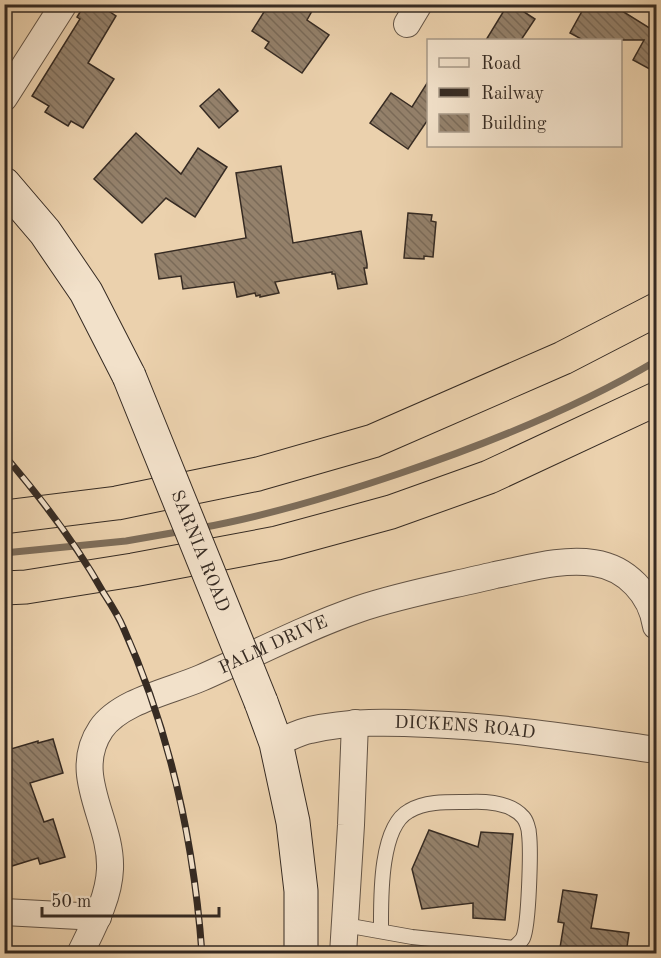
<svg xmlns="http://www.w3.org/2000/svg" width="661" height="958" font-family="'Old Standard TT',serif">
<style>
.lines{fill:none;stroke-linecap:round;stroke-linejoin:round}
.stream{stroke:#7d6d5a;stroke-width:7}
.building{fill:url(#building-back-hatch);stroke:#362b23;stroke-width:1.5}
.service-casing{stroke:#635446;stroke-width:16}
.minor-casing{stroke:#635446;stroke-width:28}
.secondary-casing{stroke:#362b23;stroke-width:35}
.motorway-casing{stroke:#362b23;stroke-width:35}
.service{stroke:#f2e1ca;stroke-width:14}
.minor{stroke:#f2e1ca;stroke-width:26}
.secondary{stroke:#f2e1ca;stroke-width:33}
.motorway{stroke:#ebd1ad;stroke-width:33}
.rail-casing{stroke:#362b23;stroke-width:7}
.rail{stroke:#f2e1ca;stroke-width:4.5;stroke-dasharray:14;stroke-linecap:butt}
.secondary-bridge-casing{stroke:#362b23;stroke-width:35;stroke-linecap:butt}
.secondary-bridge{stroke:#f2e1ca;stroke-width:33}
.labels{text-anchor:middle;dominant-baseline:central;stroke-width:4.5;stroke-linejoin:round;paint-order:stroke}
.street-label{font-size:18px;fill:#362b23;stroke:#f2e1ca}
</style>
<defs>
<pattern id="building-back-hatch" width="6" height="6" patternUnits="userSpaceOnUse" patternTransform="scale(1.5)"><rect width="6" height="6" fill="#94816b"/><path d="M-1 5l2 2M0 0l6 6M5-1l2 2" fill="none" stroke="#7a6a58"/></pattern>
</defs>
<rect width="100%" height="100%" fill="#ebd1ad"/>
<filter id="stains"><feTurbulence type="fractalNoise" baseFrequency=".00333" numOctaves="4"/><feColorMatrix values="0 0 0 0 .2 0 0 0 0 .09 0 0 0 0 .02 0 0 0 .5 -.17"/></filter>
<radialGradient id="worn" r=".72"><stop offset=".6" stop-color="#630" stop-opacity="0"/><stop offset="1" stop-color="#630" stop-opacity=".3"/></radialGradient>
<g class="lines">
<path class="stream" d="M200,528C267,516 333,496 398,474C487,444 575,409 656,361
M4,553L126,541L183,531"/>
</g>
<path class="building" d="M85,4H98L116,16L88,63L114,79L83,128L71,121L68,126L45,112L49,106L32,96L80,19L77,17Z
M269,4H316L307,20L329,35L302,73L265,48L269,42L252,31Z
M508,4H512L535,19L521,40H486Z
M586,4H611L651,29L657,19V73L633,60L644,40H583L570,33Z
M429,80V118L408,149L370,123L391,93L412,107Z
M219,89L238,111L219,128L200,106Z
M136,133L181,174L198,148L227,167L195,217L166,198L142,223L94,179Z
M281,166L293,243L361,231L367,264V268H364L367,284L338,289L335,274H332V272L275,282L279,293L260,297V295L256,296L255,293L237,297L234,282L183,289L181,276L159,279L155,254L246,238L236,173Z
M408,213L432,215L431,221L436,222L433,257L424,256V259L404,258Z
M53,739L63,773L30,783L44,822L53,819L65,857L40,864L38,858L12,866L4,843V751L38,741V743Z
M429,830L478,847L481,832L513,834L505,920L473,918V903L422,909L412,869Z
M563,890L597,895L591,928L629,933L626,954H559L564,923L558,922Z"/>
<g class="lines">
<g class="service-casing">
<path id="service" d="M345,925L412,937L514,948C516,945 521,942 523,938C529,925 531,850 529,834C529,829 526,820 523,817C510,802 484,801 467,802C448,802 426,801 409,811C379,827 381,901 381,931"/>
</g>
<g class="minor-casing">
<g id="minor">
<path d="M407,24L419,4"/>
<path d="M4,98L64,4"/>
<path id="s1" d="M276,743C287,739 299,732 310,730C349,721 390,722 429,724C505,727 581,739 656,750"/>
<path d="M4,912L98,917"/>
<path id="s2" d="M80,954C93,927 109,898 110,869C112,820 70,775 101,729C120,701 171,691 201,678C253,655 304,628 359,609C403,594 450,586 495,575C527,569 561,558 594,563C627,568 651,594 656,626"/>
<path d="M343,954L351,825L355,723"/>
</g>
</g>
<g class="secondary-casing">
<path id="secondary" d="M4,184L45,232L86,292L129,376
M261,702L276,743L293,822L301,891V954"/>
</g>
<g class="motorway-casing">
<path id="motorway" d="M4,517L117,503L258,474L373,441L563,358L656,310
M4,588L26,587L133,570L277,543L391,512L489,477L656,399"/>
</g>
<use href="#service" class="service"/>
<use href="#minor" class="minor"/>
<use href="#secondary" class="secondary"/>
<use href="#motorway" class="motorway"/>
<g class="rail-casing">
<path id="rail" d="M4,455C41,498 75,542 103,592C110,603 118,615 123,627C169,729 194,842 202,954"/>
</g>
<use href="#rail" class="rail"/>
<g class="secondary-bridge-casing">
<g id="secondary-bridge">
<path id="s3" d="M129,376L261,702"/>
</g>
</g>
<use href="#secondary-bridge" class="secondary-bridge"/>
</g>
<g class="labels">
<g class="street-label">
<text stroke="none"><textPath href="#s3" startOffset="189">SARNIA ROAD</textPath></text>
<text stroke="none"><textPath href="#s2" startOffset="429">PALM DRIVE</textPath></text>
<text stroke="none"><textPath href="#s1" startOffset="192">DICKENS ROAD</textPath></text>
</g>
</g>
<rect width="661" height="958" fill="none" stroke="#ebd1ad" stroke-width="24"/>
<rect x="6" y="6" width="649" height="946" fill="none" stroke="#362b23" stroke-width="3"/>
<rect x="12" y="12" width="637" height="934" fill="none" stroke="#362b23" stroke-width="1.5"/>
<rect x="427" y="39" width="195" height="108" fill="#f2e1ca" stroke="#a79887" stroke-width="1.5"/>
<rect x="439" y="58" width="30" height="9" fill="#f2e1ca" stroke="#a79887" stroke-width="1.5"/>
<text x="481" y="69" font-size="18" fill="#362b23">Road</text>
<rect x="439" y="88" width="30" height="9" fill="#362b23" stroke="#a79887" stroke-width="1.5"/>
<text x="481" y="99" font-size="18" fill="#362b23">Railway</text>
<rect x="439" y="114" width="30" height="18" fill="url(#building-back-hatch)" stroke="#a79887" stroke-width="1.5"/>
<text x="481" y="129" font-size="18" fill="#362b23">Building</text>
<path d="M42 907v9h177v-9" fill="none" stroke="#362b23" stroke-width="3"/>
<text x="51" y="907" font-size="18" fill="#362b23" stroke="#f2e1ca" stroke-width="4.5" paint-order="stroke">50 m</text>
<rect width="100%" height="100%" filter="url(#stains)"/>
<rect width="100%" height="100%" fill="url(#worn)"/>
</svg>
